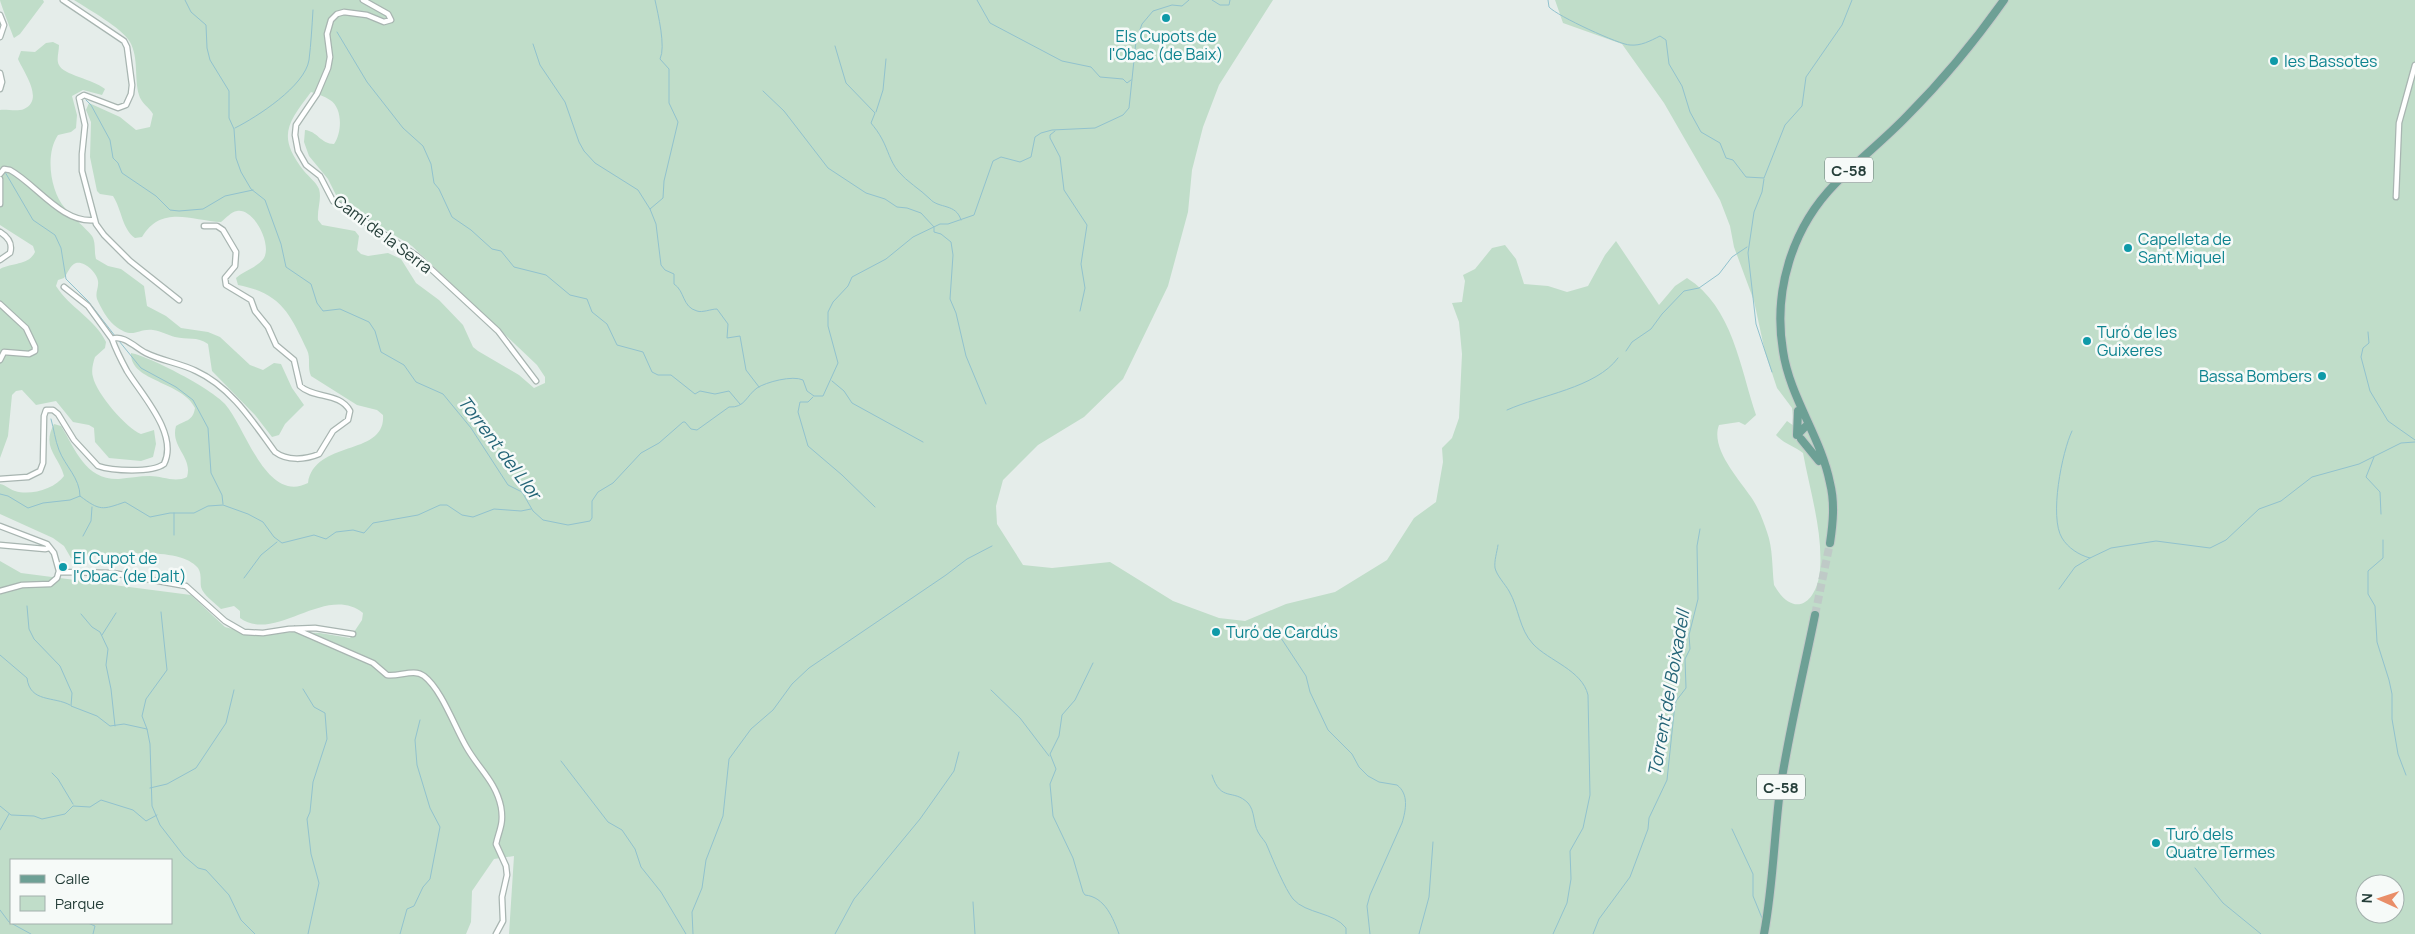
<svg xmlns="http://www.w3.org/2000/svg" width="2415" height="934" font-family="Manrope,sans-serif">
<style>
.green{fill:#c0ddc9;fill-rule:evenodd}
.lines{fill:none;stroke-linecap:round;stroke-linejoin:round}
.stream{stroke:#91c2ce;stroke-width:1}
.primary-tunnel{stroke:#bfcac7;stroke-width:8;stroke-dasharray:8 4;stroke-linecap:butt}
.minor-casing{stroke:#a8b5b1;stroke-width:7}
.primary-casing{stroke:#c2c9c8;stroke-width:10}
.minor{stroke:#fff;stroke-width:4.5}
.primary{stroke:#6da095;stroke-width:8}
.culture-dot{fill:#0f9aa8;stroke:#f6faf8;stroke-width:2}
.labels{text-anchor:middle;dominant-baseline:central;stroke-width:5;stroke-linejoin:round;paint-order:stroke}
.shield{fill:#f6faf8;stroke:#647672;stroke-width:1}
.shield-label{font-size:15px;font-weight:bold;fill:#253e39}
.culture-label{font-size:16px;fill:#0d838f;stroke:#f6faf8;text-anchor:start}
.street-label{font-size:16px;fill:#253e39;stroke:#f6faf8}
.water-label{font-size:18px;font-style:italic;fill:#236477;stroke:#f6faf8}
</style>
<rect width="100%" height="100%" fill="#e5edea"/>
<path class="green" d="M0,0H43L44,2L20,34L14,38C13,36 0,2 0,0Z
M74,0H1273L1219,85L1203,127L1192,170L1188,212L1168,286L1123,379L1084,417L1038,445L1003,480L996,506L997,524L1023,565L1052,568L1110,562L1173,601L1219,618L1245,621L1286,604L1335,592L1387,560L1414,518L1436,502L1443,462L1442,448L1452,438L1459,418L1462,354L1459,322L1452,303L1462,302L1465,281L1463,275L1475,269L1492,248L1505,245L1516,259L1524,284L1548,286L1567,292L1588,286L1605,255L1616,241L1659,305L1675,286L1687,278C1733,307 1740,368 1756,415L1745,425L1739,422L1719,425C1710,448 1739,479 1751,497C1758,507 1763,520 1767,532C1773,548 1772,568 1774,585C1794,620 1817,603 1820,570C1823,532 1810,491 1803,453C1794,446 1784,444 1776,435L1787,421L1794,426L1792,408L1777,388L1765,352L1754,301L1734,247L1730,226L1720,200L1683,136L1664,103L1622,44L1563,23L1555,0H2415V934H509L514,856L494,859L472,891L471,922L466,934H0V561L21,573L191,595L225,627L258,636L292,632L320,633L350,638L362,620L363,613C326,583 275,644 240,618V611L234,606L221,609C215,603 203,595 201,587C200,581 202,574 198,568C178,543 100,557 71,558L64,546L53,538L0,514V484C6,485 9,489 15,491C30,496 55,489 64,476C59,456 41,448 54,424L61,426C76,450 85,480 119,479C129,478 139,476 150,476C162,476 175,483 187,477C193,457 170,447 176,426C186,420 193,421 195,408C182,381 130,382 131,353C151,357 212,389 225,404C246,428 266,504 308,483C315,439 386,457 383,415L377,410L357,405L311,376C307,367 311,358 307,350C290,314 281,293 238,285L236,278C243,271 258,267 264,258C272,244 254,208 237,211C231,212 226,218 221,222C192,221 162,204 142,237L135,238C122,229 122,210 113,196L100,194L97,191L90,157L91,122L86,110L89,103L120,117L136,130L150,127L153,114C149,107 141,103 139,95C134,78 139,58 130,42C122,28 88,9 74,0ZM311,92C317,94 324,96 330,100C343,108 342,133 334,144C321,144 317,131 305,130L304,142L309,156L328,179L339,201L412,246L537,365L545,377V383L534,388L519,375L478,351L473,347L463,325L439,300L416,283L401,259L388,253L368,256L361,254L357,250L359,236L355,231L322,225L318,220C317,209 322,199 319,189C316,182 309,177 304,171C277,136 287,124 311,92ZM11,860H171V923H11ZM2365,884H2395V914H2365Z
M53,42L59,45C59,52 56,60 59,65C63,75 93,79 105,89L102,95L83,90L72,96L77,115L76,128L71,132L58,135C45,154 50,191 65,208C71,216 89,231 92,236C96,242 94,252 96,259L108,266L121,269L144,286L147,306L166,316L181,328L208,332L220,337L250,365L263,370L274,363L281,364L292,388L304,405L285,424L279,435L272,437L255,415L212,371L208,344C197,336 187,340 175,337C168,335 161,331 153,330C136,328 134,341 114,325C107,319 101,308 97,299C95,292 99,288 98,281C97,273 85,261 76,263C70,265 68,273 64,278L58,280L56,286C69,307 95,319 106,342L105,348L95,357C93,363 91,371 93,377C96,393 127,429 141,434L154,430L156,444L153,457L141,461L109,458L95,442L94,428L89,425L73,422L56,401L36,405L22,390L16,391L12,395L8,436L0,458V269C13,262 28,266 35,252L33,246L0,225V110C7,109 17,112 24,109C45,100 23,71 18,59L21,51L35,52L46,43Z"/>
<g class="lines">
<path class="stream" d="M185,0L191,12L206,25L207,48L210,60L229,91V118L234,129L236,158L241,172L251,189L265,200L281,244L286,267L311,284L317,303L323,311L340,309L369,322L375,331L381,352L404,365L416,382L443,394L471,428L508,485L522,492L533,511L543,520L568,525L590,521L592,518V501L598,492L613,483L641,453L659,443L683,422H685L691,429L697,430L729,407C745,408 746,396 757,388C766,382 793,375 803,380L807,391L814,396H823L838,363L828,326V312L833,302L848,286L852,277L886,259L913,237L940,224H948L974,215L993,161L1001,157L1020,162L1031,157L1035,137L1041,133L1052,130L1095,128L1123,115L1129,108L1136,41L1142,24L1153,11L1172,5L1182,6L1189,0
M655,0C658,14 666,47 660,59L669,69V103L678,122L664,181L663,198L650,209L656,224L661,265L665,270L674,274V284C685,291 682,307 697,311C702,313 711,309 717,309L728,324L727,338L740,336L746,370L759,387
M977,0L990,23L1062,61L1091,67L1100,77L1123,79L1127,83L1131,80
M1212,0L1220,5H1229L1230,0
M1548,0L1549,7C1557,16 1620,45 1630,45C1641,46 1650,41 1660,36L1666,40L1669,64L1682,86L1690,112L1701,132L1720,143L1726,158L1733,160L1746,177L1764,178L1785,125L1802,106L1806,77L1842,25L1852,0
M337,32L367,82L403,128L423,146L431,164L434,183L439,189L452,217L471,230L492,249L501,251L514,267L546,275L570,295L587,299L592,312L607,324L617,345L643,352L652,372L658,375H671L695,394L700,391L715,394L729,391L740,404
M533,44L540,65L565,102L579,142L584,151L595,163L638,190L650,209
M835,46L846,83L875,113L871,123C875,128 879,133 882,139C888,150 890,161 898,171C907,182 920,189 930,199C939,209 956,203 961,220
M763,91L784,111L828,168L866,193L885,199L897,207L907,208L921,213L934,227
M86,100L91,105L110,140L113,158L118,163L122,173L156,196L170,210L179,211L203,209L225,196L253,190
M876,112L883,90L886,59
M235,128C257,117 305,86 309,60C311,44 312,26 313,10
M1055,131L1050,135V138L1060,157L1064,190L1087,225L1081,264L1085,288L1080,311
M5,172L33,220L55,235L61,248L66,279L88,301L115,336
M1764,179L1762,192L1754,212L1748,253L1756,324L1772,372
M934,228V232L941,234L951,242L953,255L950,299L956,313L966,356L986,404
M2368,332L2369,343L2363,348L2361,357L2370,391L2388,421L2415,440
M119,341L141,368L176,387L193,400L208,428L211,473L222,495L223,504
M1626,351L1632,342L1651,329L1662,314L1684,291L1699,288L1719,274L1732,257L1747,247
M832,381L844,391L852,403L923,442
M813,397L808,402H800L798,412L808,446L842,475L875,507
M1507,410C1540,395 1596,388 1618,358
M51,419C54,429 55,440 59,450C65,466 80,478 80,496
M2072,431C2062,452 2049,517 2062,538C2068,548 2079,555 2090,558L2111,548L2156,541L2210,548L2226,540L2259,509L2281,501L2312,477L2359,464L2401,443L2415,442
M2374,457L2366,477L2380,492L2381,514
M0,494L8,496L28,508L43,503L70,500L80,496C100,511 102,510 125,502L150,517L170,513H194L208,506L223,505L248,514L263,522L274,537L282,543L314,535L326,539L336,532L353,530L364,533L373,523L418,515L440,505H447L462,515L473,517L494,509L521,511L531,509
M174,513V535
M83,536L91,521L92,507
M2383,540V558L2368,571V594L2375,606L2377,642L2389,680L2392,694V719L2398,754L2406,775
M1498,545C1497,552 1494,561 1495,568C1497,576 1505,584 1509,591C1519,608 1519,629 1533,644C1549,661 1582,670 1588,695L1590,795L1583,828L1570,851L1571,879L1567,903L1553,934
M244,578L261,555L277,542
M2059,589L2075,567L2090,558
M27,606L29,629L34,639L60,666L72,693L71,706L97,716L110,726L124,724L147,729L150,744L152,806L160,825L184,856L198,868L206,870L229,895L241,920L255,934
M81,614L92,627L100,632L108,649L106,665L111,689L115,726
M102,635L116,613
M1279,635L1306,676L1310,692L1328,730L1352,754L1359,767L1368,776L1379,782L1397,785C1409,794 1406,810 1402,823L1370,895L1367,906L1370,934
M0,655L27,678C30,703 54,696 70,705
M1093,663L1075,700L1062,715L1059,736L1050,754L1056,769L1050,784L1053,816L1073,858L1083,892L1085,895C1105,897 1113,918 1119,934
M303,689L314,707L325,713L327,739L313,782L310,812L307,819L311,854L319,883L308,934
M991,690L1020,718L1049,756
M147,729L142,716L146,699L167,670L161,612
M561,761L608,822L622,830L635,849L641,867L661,892L686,934
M52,773L58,779L73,804
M1212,775C1221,803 1233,788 1248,803C1255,811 1253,823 1258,832C1261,838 1266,841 1268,848C1273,860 1285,889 1293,899C1306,914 1334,912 1346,928V934
M150,788L167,784L196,768L226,723L234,690
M0,806L11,815L34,816L42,819L65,814L73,806L90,807L101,800L133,810L146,821L157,815
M1732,829L1753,874V896L1762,918
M0,830L9,814
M2195,868L2223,903L2261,934
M973,902L975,934
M0,910L9,922L31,934
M88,923L95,926L93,934
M400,934L407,909L414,906L423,887L430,879L440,827L430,808L417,765L415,740L420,720
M693,934L692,912L702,888L706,860L723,816L729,759L751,729L773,710L792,684L809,668L946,575L967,559L992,546
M835,934L854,899L920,819L954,771L959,752
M1419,934L1429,897L1433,842
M1593,934L1599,919L1630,877L1648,829L1649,818L1667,780L1674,713L1676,701L1686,688L1685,659L1690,649L1689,635L1698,599L1697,546L1700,529"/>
<path class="primary-tunnel" d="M1815,615L1830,543"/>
<g class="minor-casing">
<path id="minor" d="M63,0L124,41L127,47L132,85L131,94L126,105L118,108L84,95L79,98L85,125L82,154V171L96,224L104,235L130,261L179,300
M363,0L388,14L391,20L384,22L367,15L344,12L337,14L331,20L327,34L330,57L328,68L317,94L296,125L295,135L298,151L306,165L320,176L333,201L417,256L498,331L536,381
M0,15L4,25L0,37
M0,73L2,82L0,89
M0,174L4,169L10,170C36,184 62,224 95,220
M0,179V204
M2396,197L2399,123L2415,65
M0,232C8,237 13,243 10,253L0,260
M64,287L88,306L112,339
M0,304L26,328L35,347V351L29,354L4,352L0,360
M0,479L28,477L40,471L43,463L44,416L46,410H53L58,414L74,440L98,466C112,471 152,473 164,464C179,434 141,394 127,371C121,360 116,350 112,339C123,334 136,348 146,353C162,361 180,363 196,371C231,387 253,422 275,452C287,461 305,460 319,454L333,431L348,420L350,411C340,392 314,399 300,386L294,360L276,345L268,327L255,311L251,300L226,285L225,278L235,266L236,252L223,230L217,226H204
M0,526L47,544L54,553L59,571L57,578L50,584L22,585L0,591
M0,545L45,549L49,548
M59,572L113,573L186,586L225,621L244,632L263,633L289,629L315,628L353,634
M295,629L373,663L387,675C399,677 414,668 424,676C442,690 455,728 467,748C479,769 496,782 501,807C504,824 499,830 496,844L506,866L507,875L502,897L503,921L496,934"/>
</g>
<g class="primary-casing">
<path id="primary" d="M1798,411L1797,435L1805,427
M1801,439L1819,461
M1830,543C1833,523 1835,503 1830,483C1821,437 1790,398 1783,351C1773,291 1792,228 1835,184C1858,160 1884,140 1907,116C1943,80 1975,41 2004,0
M1764,934C1773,886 1774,838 1780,790C1789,731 1803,674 1815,615"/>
</g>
<use href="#minor" class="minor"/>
<use href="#primary" class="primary"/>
</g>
<g class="culture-dot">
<circle cx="1166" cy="18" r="5"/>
<circle cx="2274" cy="61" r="5"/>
<circle cx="2128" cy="248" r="5"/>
<circle cx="2087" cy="341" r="5"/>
<circle cx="2322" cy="376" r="5"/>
<circle cx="63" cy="567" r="5"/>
<circle cx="1216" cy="632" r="5"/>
<circle cx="2156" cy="843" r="5"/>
</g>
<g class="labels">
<g class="shield">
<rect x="1825" y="157.5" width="48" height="25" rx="4"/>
<rect x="1757" y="774.5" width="48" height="25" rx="4"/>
</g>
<g class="shield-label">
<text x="1849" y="170">C-58</text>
<text x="1781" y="787">C-58</text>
</g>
<g class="culture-label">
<text x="1166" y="36" text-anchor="middle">Els Cupots de<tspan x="1166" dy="18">l'Obac (de Baix)</tspan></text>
<text x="2284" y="61">les Bassotes</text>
<text x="2138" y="239">Capelleta de<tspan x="2138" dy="18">Sant Miquel</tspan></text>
<text x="2097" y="332">Turó de les<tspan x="2097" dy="18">Guixeres</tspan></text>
<text x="2312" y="376" text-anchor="end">Bassa Bombers</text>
<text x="73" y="558">El Cupot de<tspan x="73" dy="18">l'Obac (de Dalt)</tspan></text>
<text x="1226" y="632">Turó de Cardús</text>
<text x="2166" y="834">Turó dels<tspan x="2166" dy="18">Quatre Termes</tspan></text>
</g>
<g class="street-label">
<text transform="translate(383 234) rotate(37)">Camí de la Serra</text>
</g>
<g class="water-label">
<text transform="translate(500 447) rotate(53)">Torrent del Llor</text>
<text transform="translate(1668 693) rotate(-80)">Torrent del Boixadell</text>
</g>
</g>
<rect x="10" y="859" width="162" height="65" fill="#f6faf8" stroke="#a2afac"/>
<rect x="20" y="875" width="25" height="8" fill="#6da095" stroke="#a2afac"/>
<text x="55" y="884" font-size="15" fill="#253e39">Calle</text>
<rect x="20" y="896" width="25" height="15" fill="#c0ddc9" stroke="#a2afac"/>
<text x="55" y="909" font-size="15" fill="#253e39">Parque</text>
<g transform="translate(2380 899) rotate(273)"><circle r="24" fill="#f6faf8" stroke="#a2afac"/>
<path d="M0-4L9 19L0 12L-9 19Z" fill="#e98e68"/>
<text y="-8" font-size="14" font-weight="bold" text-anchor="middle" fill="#253e39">N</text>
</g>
</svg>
